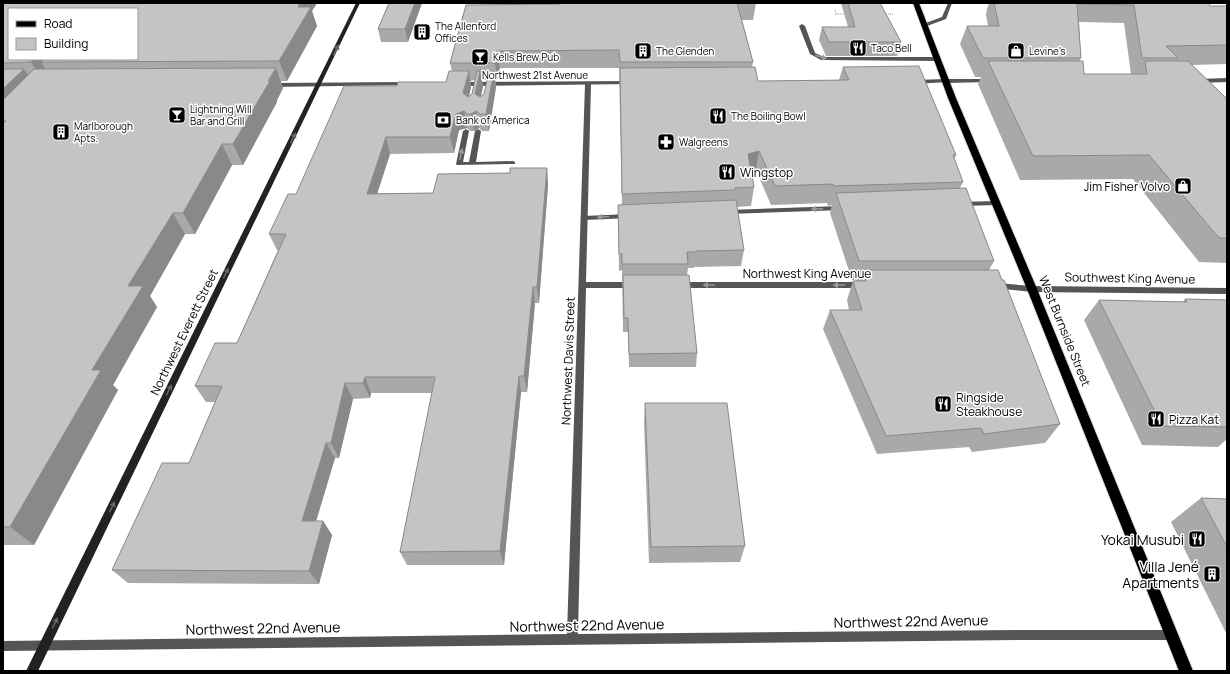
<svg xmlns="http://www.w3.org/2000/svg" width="1230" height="674" font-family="Manrope,sans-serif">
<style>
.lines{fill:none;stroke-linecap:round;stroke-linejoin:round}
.primary-casing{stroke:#dbdbdb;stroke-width:2}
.path{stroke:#777;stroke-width:1.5;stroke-dasharray:0.5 1.5;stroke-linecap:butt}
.service{fill:#555;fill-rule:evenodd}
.minor{fill:#555;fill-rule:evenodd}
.tertiary{fill:#555;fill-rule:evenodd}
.secondary{fill:#222;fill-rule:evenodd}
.primary{fill:#000;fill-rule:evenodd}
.wall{fill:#a9a9a9;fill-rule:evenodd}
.shaded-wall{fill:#898989}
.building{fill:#c4c4c4;stroke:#898989}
.oneway{fill:#646464}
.oneway2{fill:#999}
.labels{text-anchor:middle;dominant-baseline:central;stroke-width:3;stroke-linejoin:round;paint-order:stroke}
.far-poi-label{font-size:10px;fill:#000;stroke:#fff;text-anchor:start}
.far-street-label{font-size:10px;fill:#000;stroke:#fff}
.poi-label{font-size:12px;fill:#000;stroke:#fff;text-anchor:start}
.street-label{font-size:12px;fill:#000;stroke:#fff}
.near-poi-label{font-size:14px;fill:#000;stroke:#fff;text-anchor:end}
.near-street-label{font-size:14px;fill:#000;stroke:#fff}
</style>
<rect width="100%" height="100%" fill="#fff"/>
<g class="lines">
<g class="primary-casing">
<path id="primary" d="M913,3H919L956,98L1037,289L1193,671H1179L1027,289L948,98Z"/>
</g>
<path class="path" d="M835,10L836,14H847
M884,14H893"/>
<path class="service" d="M802,24L805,26L815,53L824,57H938L941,59L938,61L821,60L810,54L799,26Z
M466,129L469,131L463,162H469L475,131L478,129L481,131L476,162L513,161L515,162V164L457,165L456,164L463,131Z
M996,201L999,203L998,205L961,206L958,204L961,202Z
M841,206L844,208L843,210L727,214L724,212L727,210Z
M629,214L632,216L631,218L584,220L581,218L584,216Z"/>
<path class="minor" d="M1227,78V82L1197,83L1194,81L1197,79Z
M989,79L992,81L991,82L946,83L943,81L946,79Z
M588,82L591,84L586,282H633L637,285L633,288H586L578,634L1026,630H1171L1175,631L1176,635L1175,639L1171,640H1026L3,651V641L567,634L585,84Z
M679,282H861L865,285L861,288H679L675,285Z
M997,283L1032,286L1227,288V294L1032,292L994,288L993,286L994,284Z"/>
<path class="tertiary" d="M948,3H952L946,19L927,26H923V24L942,17Z
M946,79L949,81L948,82L915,84L912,82L915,80Z
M630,81L632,82V84L461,86L458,84L461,82Z
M408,82L410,83V85L271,87L268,85L271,83Z"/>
<path class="secondary" d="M356,3H360L38,671H26Z"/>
<use href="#primary" class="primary"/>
</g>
<path class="wall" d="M3,3H317L312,11L317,26L287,81H281L283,88L277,100V102L243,165H232L195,234H185L150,296L157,307L113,385L118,390L34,545H3ZM9,9L137,59H9Z
M389,3H422L408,42H381L378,29Z
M756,3L753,20H742L753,62L752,67L758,81L839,80L843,67L956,155L954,159L963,182L960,188L994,261L989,270L1060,424L1045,443L972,452L969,447L877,454L823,329L830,310H849L847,300L853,281L858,280H852L830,213L832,205L828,206L827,203L771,205L756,170L752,172L754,187L751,206L737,207L744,250L741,266L694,267V268H688L687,275L697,353L696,367H629L628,332H623L622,270L619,271L618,205H622L619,68H500L497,80H495L496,87L489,131H482L479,128L474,131H470L467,128L459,130L454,153L390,154L377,193H433L510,173L547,168L548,185L539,303H535L527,392H521L504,565H407L400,552L432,393H371L370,398L353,399L339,458H335L316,521H323L332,535L319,584L128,583L112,570L189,463L215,402H206L195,386L237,343L278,250H277L269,234L296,194L397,86L446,82L452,71L450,63L466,5ZM475,80L472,94L469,96L471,87L470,81ZM482,80H487L484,94L480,97L483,87Z
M841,3H880L901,42L897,56H826L819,40L822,27H848Z
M989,3H1209L1210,6H1227V64L1192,65L1227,99V263L1199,262L1133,179L1020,180L978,84L981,77H975L960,44L967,26H988L986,15L987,9ZM1079,22L1124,23L1131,74H1084L1079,61L1081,58Z
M1185,299L1227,300V439L1218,447L1142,445L1084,320L1099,300L1183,302Z
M645,403L745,546L740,562L649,563L644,422Z
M1201,498L1227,499V635L1171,522Z"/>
<path class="shaded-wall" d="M300,3H317L312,11L317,26L287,81L279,61L298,7Z
M415,3H422L408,42L405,29Z
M497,51L500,68L497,80L495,63Z
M34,59H67L41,62L50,76L44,82L31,62Z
M276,68L283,88L277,100V102L243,165L233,144Z
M24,69L37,89L3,121V89Z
M469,71L471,87L466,110L463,93Z
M480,71L483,87L478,110L475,94Z
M494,71L496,87L489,131L486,114Z
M464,111L467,128L459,130L454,153L450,137L456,114Z
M476,111L479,128L474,131L471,114Z
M386,137L390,154L372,210L367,194Z
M222,144L232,165L195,234L183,213Z
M759,151L756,170L745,174L748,154Z
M547,168L548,185L539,303L537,287Z
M173,213L185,234L150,296L157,307L113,385L118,390L34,545L10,527L92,370L128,286Z
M533,287L535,303L527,392L524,376Z
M519,376L521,392L504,565L500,551Z
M365,377L371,393L370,398L363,383Z
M345,383L353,399L339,458L331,443Z
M326,443L335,458L312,535L302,521Z
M323,521L332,535L319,584L309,571Z"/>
<path class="building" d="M3,3H300L298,7H311L279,61L41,62L44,59H137V9H9V59H34L31,62L3,63Z
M389,3H415L405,29H378Z
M560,3H750H737L753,62H620L619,50L497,51L495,63H450L466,5L560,4Z
M848,3H880L901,42H829L822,27H855Z
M994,3H1209L1210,6H1227V45L1166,46L1178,58H1142L1134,5L1077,4L1081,58H983L967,26H999Z
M988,61H1083L1084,74H1147L1145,61H1188L1227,99V238H1219L1149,155L1033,156Z
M919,66L956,155H953L963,182L833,186V184L775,186L759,151L748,154L754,187L735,188V190L622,194L620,68L755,67L758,81L849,80L843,67Z
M276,68L268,81H270L233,144H222L183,213H173L128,286H143L92,370H101L10,527H3V124L6,121H3V100L34,69Z
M3,69H24L3,89Z
M449,71H469L463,93L468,97L472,94L477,71H480L475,94L480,97L484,94L489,71H494L486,114H480L476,111L471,114H467L464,111L456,114L450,137H386L367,194L433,193L438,174L510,173V168H547L537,287H533L524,376H519L500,551L400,552L435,377H365L363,383H345L331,443H326L302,521H323L309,571L112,570L162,463H189L222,386H195L215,343H237L286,234H269L288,194H296L344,86H397L398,82H446Z
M966,188L994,261H859L836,193Z
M736,200L744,250L696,251V252H687L688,264H622V254H619L618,205Z
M862,270H998L1002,280H1004L1060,424L984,434L981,428L886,436L830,310H862L853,281H866Z
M623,275H689L697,353L629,354L628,318H624Z
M1185,299L1227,300V427L1162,426L1099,300L1187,302Z
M645,403H727L745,546L651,547Z
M1201,498L1227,499V547Z"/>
<defs><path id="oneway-solid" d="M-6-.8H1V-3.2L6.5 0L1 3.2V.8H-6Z"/></defs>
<g class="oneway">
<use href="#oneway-solid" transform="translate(336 50) rotate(-64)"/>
<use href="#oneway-solid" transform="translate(293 138) rotate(-64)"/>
<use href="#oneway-solid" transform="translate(226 273) rotate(-64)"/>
<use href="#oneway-solid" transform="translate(169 390) rotate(-64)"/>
<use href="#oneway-solid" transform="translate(112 507) rotate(-64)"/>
<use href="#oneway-solid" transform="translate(55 623) rotate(-64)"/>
</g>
<g class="oneway2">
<use href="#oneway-solid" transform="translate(821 57) rotate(18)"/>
<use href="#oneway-solid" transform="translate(461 154) rotate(-78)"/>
<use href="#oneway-solid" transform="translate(817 209) rotate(178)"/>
<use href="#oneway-solid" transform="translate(603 217) rotate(178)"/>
<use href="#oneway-solid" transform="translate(709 285) rotate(-180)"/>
<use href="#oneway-solid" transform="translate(839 285) rotate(180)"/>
</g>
<defs>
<g id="building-square" transform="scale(0.9)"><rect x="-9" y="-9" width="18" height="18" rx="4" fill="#000" stroke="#fff"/><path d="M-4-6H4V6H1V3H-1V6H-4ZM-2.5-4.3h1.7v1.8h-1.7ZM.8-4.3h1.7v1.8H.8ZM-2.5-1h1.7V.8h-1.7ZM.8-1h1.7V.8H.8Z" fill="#fff"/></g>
<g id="restaurant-square" transform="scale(0.9)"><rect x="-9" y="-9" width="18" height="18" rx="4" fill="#000" stroke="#fff"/><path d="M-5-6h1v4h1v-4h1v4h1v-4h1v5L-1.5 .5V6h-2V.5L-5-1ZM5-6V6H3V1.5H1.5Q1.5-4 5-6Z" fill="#fff"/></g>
<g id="shop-square" transform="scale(0.9)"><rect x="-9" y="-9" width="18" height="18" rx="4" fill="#000" stroke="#fff"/><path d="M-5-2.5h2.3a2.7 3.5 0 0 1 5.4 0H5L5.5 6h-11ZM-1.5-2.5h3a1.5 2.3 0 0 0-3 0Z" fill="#fff"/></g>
<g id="bar-square" transform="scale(0.9)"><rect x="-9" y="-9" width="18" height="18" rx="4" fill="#000" stroke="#fff"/><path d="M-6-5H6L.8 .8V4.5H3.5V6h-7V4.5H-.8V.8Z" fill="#fff"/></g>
<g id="bank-square" transform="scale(0.9)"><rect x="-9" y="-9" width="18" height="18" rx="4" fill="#000" stroke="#fff"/><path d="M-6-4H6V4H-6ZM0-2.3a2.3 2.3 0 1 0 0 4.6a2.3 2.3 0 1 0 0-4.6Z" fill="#fff"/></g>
<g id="pharmacy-square" transform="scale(0.9)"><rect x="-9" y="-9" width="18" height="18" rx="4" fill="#000" stroke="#fff"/><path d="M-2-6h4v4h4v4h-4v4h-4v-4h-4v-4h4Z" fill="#fff"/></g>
</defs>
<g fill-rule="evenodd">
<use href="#building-square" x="422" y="32"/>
<use href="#restaurant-square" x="858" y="48"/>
<use href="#building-square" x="643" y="51"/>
<use href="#shop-square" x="1016" y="51"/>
<use href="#bar-square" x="480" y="57"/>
<use href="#bar-square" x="177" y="115"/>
<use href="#restaurant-square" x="718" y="116"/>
<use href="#bank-square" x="443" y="120"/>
<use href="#building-square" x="61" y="132"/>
<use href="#pharmacy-square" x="666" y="142"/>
<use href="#restaurant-square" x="727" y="172"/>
<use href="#shop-square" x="1183" y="186"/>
<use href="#restaurant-square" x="943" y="404"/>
<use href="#restaurant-square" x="1156" y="419"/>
<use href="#restaurant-square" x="1197" y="539"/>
<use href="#building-square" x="1212" y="574"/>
</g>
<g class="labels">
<g class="far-poi-label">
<text x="435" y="26">The Allenford<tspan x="435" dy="12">Offices</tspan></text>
<text x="871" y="48">Taco Bell</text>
<text x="656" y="51">The Glenden</text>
<text x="1029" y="51">Levine's</text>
<text x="493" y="57">Kells Brew Pub</text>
<text x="190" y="109">Lightning Will<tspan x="190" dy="12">Bar and Grill</tspan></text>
<text x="731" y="116">The Boiling Bowl</text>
<text x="456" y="120">Bank of America</text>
<text x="74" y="126">Marlborough<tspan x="74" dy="12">Apts.</tspan></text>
<text x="679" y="142">Walgreens</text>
</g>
<g class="far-street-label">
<text x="535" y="75">Northwest 21st Avenue</text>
</g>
<g class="poi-label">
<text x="740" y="172">Wingstop</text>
<text x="1170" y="186" text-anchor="end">Jim Fisher Volvo</text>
<text x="956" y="397">Ringside<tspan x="956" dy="14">Steakhouse</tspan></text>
<text x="1169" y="419">Pizza Kat</text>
</g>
<g class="street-label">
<text x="807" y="273">Northwest King Avenue</text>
<text transform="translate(1130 278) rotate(1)">Southwest King Avenue</text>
<text transform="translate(1065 331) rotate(68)">West Burnside Street</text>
<text transform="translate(184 332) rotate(-64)">Northwest Everett Street</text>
<text transform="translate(568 361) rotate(-88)">Northwest Davis Street</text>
</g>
<g class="near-poi-label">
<text x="1184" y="539">Yokai Musubi</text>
<text x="1199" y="566">Villa Jené<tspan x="1199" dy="16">Apartments</tspan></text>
</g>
<g class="near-street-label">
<text transform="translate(911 621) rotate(-1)">Northwest 22nd Avenue</text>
<text transform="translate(587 625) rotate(-1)">Northwest 22nd Avenue</text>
<text transform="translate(263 628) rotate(-1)">Northwest 22nd Avenue</text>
</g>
</g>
<rect width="1230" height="674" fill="none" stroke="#000000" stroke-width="8"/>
<rect x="8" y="8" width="130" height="52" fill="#ffffff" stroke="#999999"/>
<rect x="16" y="21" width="20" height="6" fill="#000000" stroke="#999999"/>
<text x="44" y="28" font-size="12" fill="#000000">Road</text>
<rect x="16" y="38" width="20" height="12" fill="#c4c4c4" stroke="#999999"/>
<text x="44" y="48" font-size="12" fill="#000000">Building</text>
</svg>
